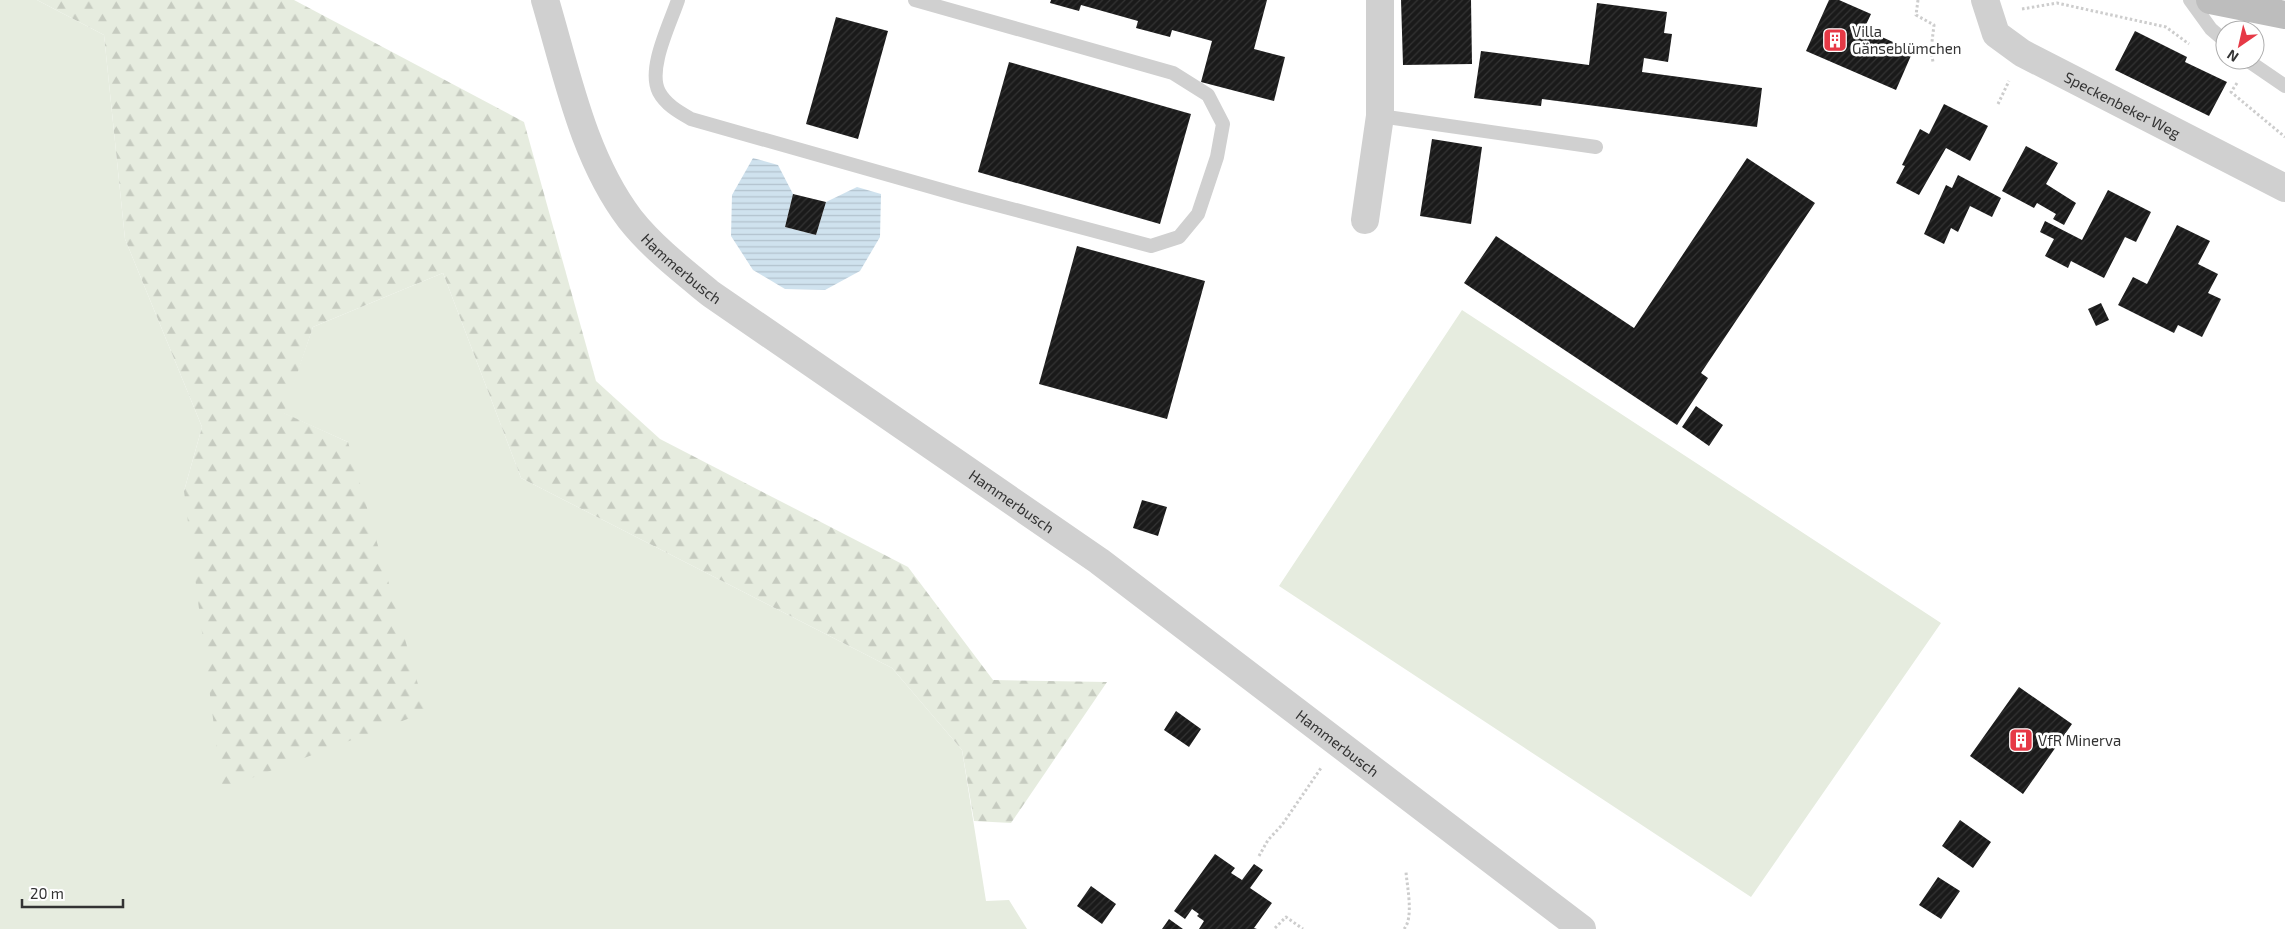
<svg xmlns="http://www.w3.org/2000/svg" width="2285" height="929" font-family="'Exo 2',sans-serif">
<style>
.green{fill:#e6ecdf}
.forest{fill:url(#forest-firs)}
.water{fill:url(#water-rules)}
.building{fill:url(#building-hatch)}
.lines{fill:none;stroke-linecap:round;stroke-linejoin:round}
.path{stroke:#cdcdcd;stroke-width:3;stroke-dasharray:2.5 2.5;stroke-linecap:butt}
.lane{stroke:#d0d0d0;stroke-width:14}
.street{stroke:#d0d0d0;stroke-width:28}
.secondary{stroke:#bdbdbd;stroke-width:28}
.labels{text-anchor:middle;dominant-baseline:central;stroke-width:5;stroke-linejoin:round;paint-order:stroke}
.poi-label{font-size:15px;fill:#333;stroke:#fff;text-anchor:start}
.street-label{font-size:15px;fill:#333;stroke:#fff}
</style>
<defs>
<pattern id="forest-firs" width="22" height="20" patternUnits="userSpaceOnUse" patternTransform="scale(1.25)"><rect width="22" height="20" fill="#e6ecdf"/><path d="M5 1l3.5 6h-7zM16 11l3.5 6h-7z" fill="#c6cbc0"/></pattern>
<pattern id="water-rules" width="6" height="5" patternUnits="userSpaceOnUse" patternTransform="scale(1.25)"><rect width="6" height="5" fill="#cfe2ee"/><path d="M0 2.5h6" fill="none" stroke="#b2c2cd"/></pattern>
<pattern id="building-hatch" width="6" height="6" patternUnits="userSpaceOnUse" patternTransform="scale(1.25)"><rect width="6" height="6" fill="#1a1a1a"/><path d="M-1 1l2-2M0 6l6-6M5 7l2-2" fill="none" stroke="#333"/></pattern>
</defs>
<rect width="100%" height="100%" fill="#fff"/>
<path class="green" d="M0,0H37L104,35L125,239L202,427L184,491L348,442L283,413L313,327L443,273L521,478L892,668L962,750L986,901L1009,900L1027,929H0Z
M1462,310L1941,623L1751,897L1279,586Z"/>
<path class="forest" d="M37,0H294L524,122L596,381L660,439L908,567L993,680L1107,682L1011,823L974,821L962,750L892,668L521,478L443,273L313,327L284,413L348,442L426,712L222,789L184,491L202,427L125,239L104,35Z"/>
<path class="water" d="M753,158L778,165L793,194L785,227L816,235L826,202L857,187L881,194L880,237L860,271L825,290L785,289L753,270L731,236L732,195Z"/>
<path class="building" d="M1051,0H1267L1254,49L1285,57L1274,101L1201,82L1212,41L1172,30L1170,37L1136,28L1138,21L1081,5L1079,11L1050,3Z
M1401,0H1471L1472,64L1403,65Z
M1829,0H1839L1871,14L1864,29L1913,51L1896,90L1806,51Z
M1597,3L1667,12L1664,33L1672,34L1668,62L1644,58L1642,72L1762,88L1757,127L1542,99L1541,106L1474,98L1481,51L1589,65Z
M836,17L888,31L858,139L806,124Z
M2135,31L2187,57L2185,62L2227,82L2209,116L2115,70Z
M1009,62L1191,114L1160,224L978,172Z
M1944,104L1988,126L1970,161L1946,148L1919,195L1896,183L1905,166L1902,165L1920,129L1929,134Z
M1432,139L1482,147L1471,224L1420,216Z
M2026,146L2058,163L2046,184L2076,203L2064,225L2053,219L2056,214L2037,203L2034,208L2002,191Z
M1747,158L1815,203L1701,373L1708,378L1677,425L1464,283L1496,236L1634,328Z
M1958,175L2001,198L1992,217L1970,206L1958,232L1951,228L1944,244L1924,234L1946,185L1952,188Z
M2108,190L2151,212L2136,242L2125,237L2104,278L2071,261L2068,268L2045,256L2054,239L2040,232L2045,221L2082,240Z
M793,194L826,202L816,235L785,227Z
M2177,225L2210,241L2198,264L2218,274L2208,293L2221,299L2202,337L2178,325L2174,333L2118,305L2133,277L2147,284Z
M1077,246L1205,281L1167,419L1039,384Z
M2101,303L2109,320L2096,326L2088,309Z
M1696,406L1723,425L1709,446L1682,427Z
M1142,500L1167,507L1158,536L1133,528Z
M2019,687L2072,724L2023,794L1970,756Z
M1176,711L1201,729L1189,747L1164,730Z
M1960,820L1991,842L1973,868L1942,846Z
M1215,854L1235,868L1231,873L1242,880L1254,864L1263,870L1250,888L1272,903L1254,928L1257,929H1199L1204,921L1197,916L1199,914L1192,909L1185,919L1174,911Z
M1938,877L1960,891L1941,919L1919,905Z
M1091,886L1116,904L1102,924L1077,906Z
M1169,919L1183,929H1162Z"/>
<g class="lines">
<path class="path" d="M1918,0L1916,15L1934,25L1931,50L1933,62
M2022,9L2057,3L2166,27L2189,44
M2237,83L2231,92L2285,137
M1998,104L2009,81
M1259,856L1268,840L1282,825L1321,768
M1275,928L1286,917L1303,929
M1404,929C1414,918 1407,886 1406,872"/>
<path class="lane" d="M678,0C670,24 647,69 659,92C666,105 679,112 691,119L963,196L1151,246L1179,237L1198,214L1217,157L1223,124L1208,95L1173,73L915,0
M2190,0L2211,29L2225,41
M2247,60L2285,86
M1380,116L1596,147"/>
<g class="street">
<path id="s1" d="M545,0C567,74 583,157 630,219C653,248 683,271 711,294L1099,561L1582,929"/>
<path id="s2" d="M1985,0L1996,34L2022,53L2285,188"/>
<path d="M1365,220L1380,116V0"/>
</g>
<path class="secondary" d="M2210,0L2285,15"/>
</g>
<defs>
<g id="building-square" transform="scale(1.25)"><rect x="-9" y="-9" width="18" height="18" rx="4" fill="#e63946" stroke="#fff"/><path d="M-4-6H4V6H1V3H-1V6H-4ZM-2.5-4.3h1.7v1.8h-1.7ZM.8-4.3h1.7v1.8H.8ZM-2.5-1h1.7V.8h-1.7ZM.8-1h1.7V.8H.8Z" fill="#fff"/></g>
</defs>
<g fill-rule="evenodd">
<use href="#building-square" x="1835" y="40"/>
<use href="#building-square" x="2021" y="740"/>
</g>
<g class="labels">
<g class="poi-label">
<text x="1852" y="31">Villa<tspan x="1852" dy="17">Gänseblümchen</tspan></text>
<text x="2038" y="740">VfR Minerva</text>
</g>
<g class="street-label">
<text stroke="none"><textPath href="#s2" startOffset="181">Speckenbeker Weg</textPath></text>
<text stroke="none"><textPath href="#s1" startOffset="308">Hammerbusch</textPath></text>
<text stroke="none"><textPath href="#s1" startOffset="712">Hammerbusch</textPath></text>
<text stroke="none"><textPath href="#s1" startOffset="1118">Hammerbusch</textPath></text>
</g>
</g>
<g transform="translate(2240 45) rotate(214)"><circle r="24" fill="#ffffff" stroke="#adadad"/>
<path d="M0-4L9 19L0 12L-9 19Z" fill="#e63946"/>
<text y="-8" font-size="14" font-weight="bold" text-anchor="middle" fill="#333333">N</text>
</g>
<path d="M22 899v8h101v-8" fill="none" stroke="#333333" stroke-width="2.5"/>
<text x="30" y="899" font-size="15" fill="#333333" stroke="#ffffff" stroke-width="4" paint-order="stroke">20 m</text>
</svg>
